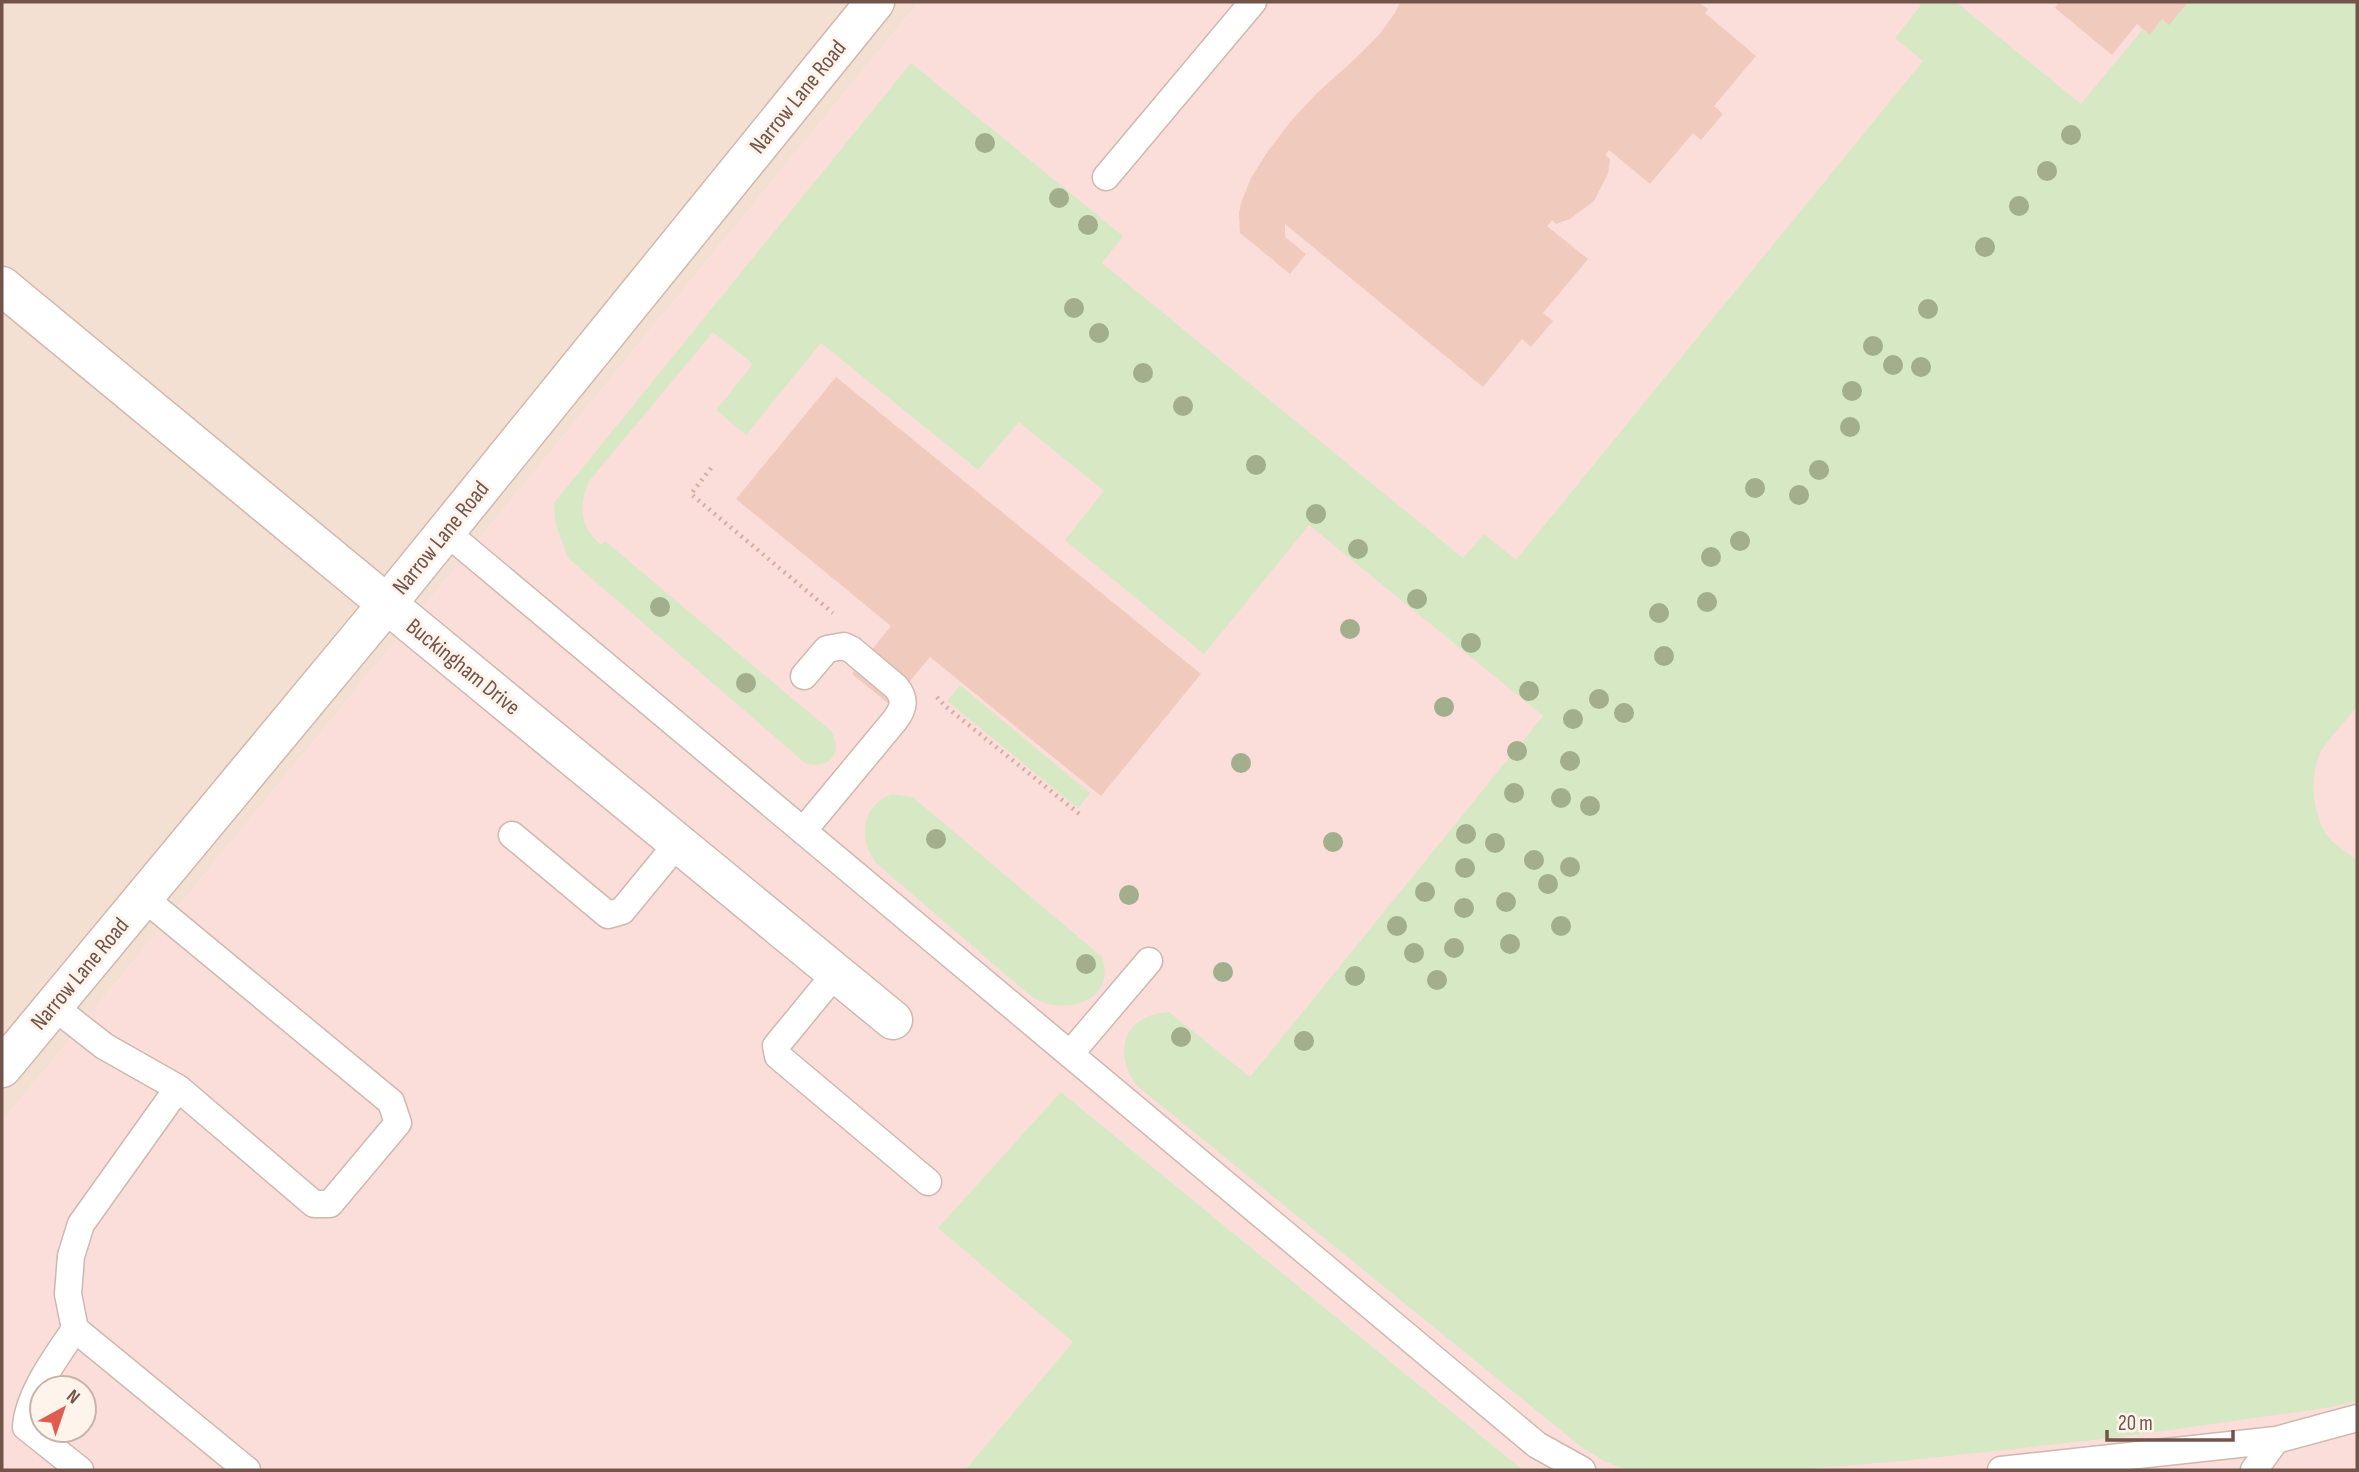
<svg xmlns="http://www.w3.org/2000/svg" width="2359" height="1472" font-family="'Sofia Sans Condensed',sans-serif">
<style>
.residential{fill:#f3e0d3}
.commercial{fill:#fbded9;fill-rule:evenodd}
.green{fill:#d7e8c4}
.building{fill:#f0cbbd}
.lines{fill:none;stroke-linecap:round;stroke-linejoin:round}
.lane-casing{stroke:#ceb8af;stroke-width:29}
.street-casing{stroke:#ceb8af;stroke-width:41}
.secondary-casing{stroke:#d1b7ac;stroke-width:41}
.path{stroke:#d4aea1;stroke-width:4.5;stroke-dasharray:2 5;stroke-linecap:butt}
.lane{stroke:#fff;stroke-width:26}
.street{stroke:#fff;stroke-width:38}
.secondary{stroke:#fff;stroke-width:38}
.tree{fill:#a2ae8c}
.labels{text-anchor:middle;dominant-baseline:central;stroke-width:6;stroke-linejoin:round;paint-order:stroke}
.street-label{font-size:23px;fill:#73544b;stroke:#fef4eb}
</style>
<rect width="100%" height="100%" fill="#fbefe5"/>
<path class="residential" d="M2,2H919L2,1122Z"/>
<path class="commercial" d="M919,2H2357V1470H1523L1061,1092L1074,1342L965,1470H2V1122ZM42,1388H84V1430H42Z"/>
<path class="green" d="M1918,2H1956L2081,104L2165,2H2357V707C2346,721 2331,735 2322,750C2309,772 2312,814 2327,835C2334,845 2348,853 2357,860V1401L2326,1408L2113,1438L1903,1461L1789,1470H1628L1604,1461L1580,1446L1136,1085C1112,1050 1125,1014 1169,1012L1250,1077L1543,716L1309,525L1204,654L1065,540L1104,491L1019,422L978,470L821,343L746,435L716,410L753,364L713,332L589,481C578,505 580,527 601,545L605,541L831,731C844,753 830,770 805,763L568,558L556,525L554,503L911,63L1123,236L1102,263L1463,558L1484,534L1516,560L1923,61L1895,38L1921,5Z
M960,685L1090,793L1078,808L947,701Z
M892,794L912,797L920,803L1102,957C1117,1002 1064,1017 1032,997L876,863C858,839 861,806 892,794Z
M1061,1092L1523,1470H965L1073,1342L938,1228Z"/>
<path class="building" d="M1400,2H1698L1708,9L1705,13L1756,56L1714,106L1723,114L1701,140L1693,133L1650,184L1609,150L1605,155L1610,159L1608,174L1594,201L1570,219L1556,224L1552,220L1547,226L1588,259L1543,313L1553,321L1531,347L1522,339L1483,387L1285,224V237L1306,254L1290,274L1240,233L1239,213L1241,203L1251,178L1268,151L1291,121L1317,93L1357,57L1378,36L1395,13Z
M2059,2H2188L2169,25L2162,19L2150,35L2137,24L2112,55L2055,8Z
M836,377L1201,674L1101,796L930,657L890,705L852,674L891,626L736,499Z"/>
<g class="lines">
<g class="lane-casing">
<path id="lane" d="M1106,177L1253,2
M446,532L1537,1445L1582,1470
M803,831L895,720C904,708 906,699 896,687L852,650L844,646L827,649L804,676
M512,835L608,915L622,911L678,843
M836,973L776,1046L778,1056L928,1182
M53,1006L104,1046L178,1088L314,1204H330L398,1123L391,1102L144,898
M1070,1054L1149,961
M75,1329L247,1470
M80,1470L26,1427C28,1394 57,1356 75,1329L68,1294L71,1256L81,1224L178,1088
M2001,1470L2276,1440L2357,1418
M2254,1470L2276,1440"/>
</g>
<g class="street-casing">
<path id="street" d="M387,604L893,1020"/>
</g>
<g class="secondary-casing">
<path id="secondary" d="M2,286L387,604
M2,1068L387,604L875,2"/>
</g>
<path class="path" d="M711,468L691,494L833,613
M937,697L945,706L1082,816"/>
<use href="#lane" class="lane"/>
<use href="#street" class="street"/>
<use href="#secondary" class="secondary"/>
</g>
<g class="tree">
<circle cx="2071" cy="135" r="10"/>
<circle cx="985" cy="143" r="10"/>
<circle cx="2047" cy="171" r="10"/>
<circle cx="1059" cy="198" r="10"/>
<circle cx="2019" cy="206" r="10"/>
<circle cx="1088" cy="225" r="10"/>
<circle cx="1985" cy="247" r="10"/>
<circle cx="1074" cy="308" r="10"/>
<circle cx="1928" cy="309" r="10"/>
<circle cx="1099" cy="333" r="10"/>
<circle cx="1873" cy="346" r="10"/>
<circle cx="1893" cy="365" r="10"/>
<circle cx="1921" cy="367" r="10"/>
<circle cx="1143" cy="373" r="10"/>
<circle cx="1852" cy="391" r="10"/>
<circle cx="1183" cy="406" r="10"/>
<circle cx="1850" cy="427" r="10"/>
<circle cx="1256" cy="465" r="10"/>
<circle cx="1819" cy="470" r="10"/>
<circle cx="1755" cy="488" r="10"/>
<circle cx="1799" cy="495" r="10"/>
<circle cx="1316" cy="514" r="10"/>
<circle cx="1740" cy="541" r="10"/>
<circle cx="1358" cy="549" r="10"/>
<circle cx="1711" cy="557" r="10"/>
<circle cx="1417" cy="599" r="10"/>
<circle cx="1707" cy="602" r="10"/>
<circle cx="660" cy="607" r="10"/>
<circle cx="1659" cy="613" r="10"/>
<circle cx="1350" cy="629" r="10"/>
<circle cx="1471" cy="643" r="10"/>
<circle cx="1664" cy="656" r="10"/>
<circle cx="746" cy="683" r="10"/>
<circle cx="1529" cy="691" r="10"/>
<circle cx="1599" cy="699" r="10"/>
<circle cx="1444" cy="707" r="10"/>
<circle cx="1624" cy="713" r="10"/>
<circle cx="1573" cy="719" r="10"/>
<circle cx="1517" cy="751" r="10"/>
<circle cx="1570" cy="761" r="10"/>
<circle cx="1241" cy="763" r="10"/>
<circle cx="1514" cy="793" r="10"/>
<circle cx="1561" cy="798" r="10"/>
<circle cx="1590" cy="806" r="10"/>
<circle cx="1466" cy="834" r="10"/>
<circle cx="936" cy="839" r="10"/>
<circle cx="1333" cy="842" r="10"/>
<circle cx="1495" cy="843" r="10"/>
<circle cx="1534" cy="860" r="10"/>
<circle cx="1570" cy="867" r="10"/>
<circle cx="1465" cy="868" r="10"/>
<circle cx="1548" cy="884" r="10"/>
<circle cx="1425" cy="892" r="10"/>
<circle cx="1129" cy="895" r="10"/>
<circle cx="1506" cy="902" r="10"/>
<circle cx="1464" cy="908" r="10"/>
<circle cx="1397" cy="926" r="10"/>
<circle cx="1561" cy="926" r="10"/>
<circle cx="1510" cy="944" r="10"/>
<circle cx="1454" cy="948" r="10"/>
<circle cx="1414" cy="953" r="10"/>
<circle cx="1086" cy="964" r="10"/>
<circle cx="1223" cy="972" r="10"/>
<circle cx="1355" cy="976" r="10"/>
<circle cx="1437" cy="980" r="10"/>
<circle cx="1181" cy="1037" r="10"/>
<circle cx="1304" cy="1041" r="10"/>
</g>
<g class="labels">
<g class="street-label">
<text transform="translate(798 97) rotate(-51)">Narrow Lane Road</text>
<text transform="translate(441 538) rotate(-51)">Narrow Lane Road</text>
<text transform="translate(463 667) rotate(39)">Buckingham Drive</text>
<text transform="translate(80 974) rotate(-50)">Narrow Lane Road</text>
</g>
</g>
<rect width="2359" height="1472" fill="none" stroke="#73544b" stroke-width="7"/>
<g transform="translate(63 1409) rotate(40)"><circle r="33" fill="#fef4eb" stroke="#c6b4ab" stroke-width="2"/>
<path d="M0-5L12 26L0 18L-12 26Z" fill="#e05c4f"/>
<text y="-10" font-size="19" font-weight="bold" text-anchor="middle" fill="#73544b">N</text>
</g>
<path d="M2107 1430v10h126v-10" fill="none" stroke="#73544b" stroke-width="3.5"/>
<text x="2118" y="1430" font-size="21" fill="#73544b" stroke="#fef4eb" stroke-width="5" paint-order="stroke">20 m</text>
</svg>
